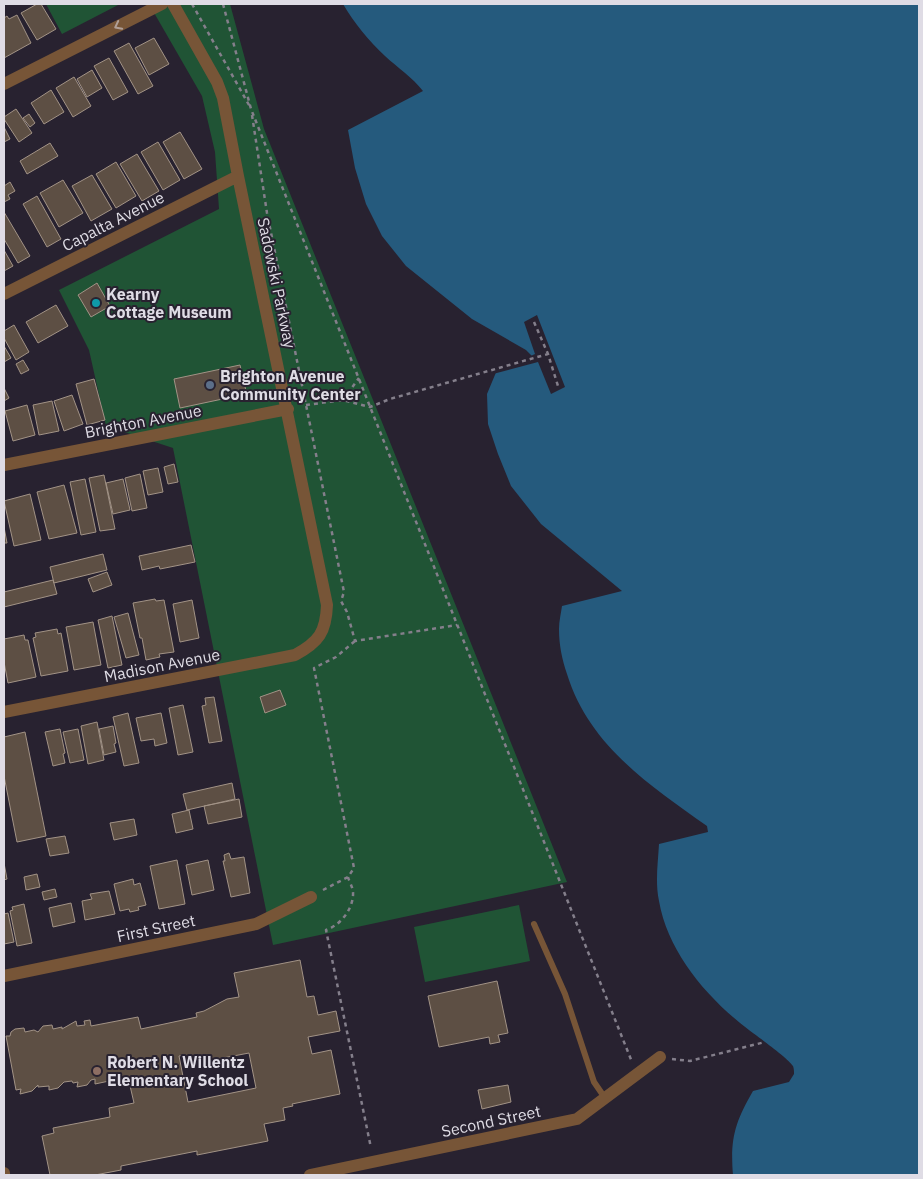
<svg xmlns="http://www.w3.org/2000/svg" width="923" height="1179" font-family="'IBM Plex Sans',sans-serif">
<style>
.green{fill:#205435}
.water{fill:#255a7d}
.pier{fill:#282230}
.building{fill:#5d4f44;stroke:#a29386;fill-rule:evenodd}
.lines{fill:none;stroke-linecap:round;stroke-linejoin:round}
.path{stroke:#847f8b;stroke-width:2.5;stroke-dasharray:4 4;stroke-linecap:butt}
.lane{stroke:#775537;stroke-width:6}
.street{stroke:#775537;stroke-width:12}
.oneway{stroke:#b09f97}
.culture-dot{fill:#0f9aa8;stroke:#282230;stroke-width:2}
.service-dot{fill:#5c6f8a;stroke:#282230;stroke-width:2}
.education-dot{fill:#8d6e63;stroke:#282230;stroke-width:2}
.labels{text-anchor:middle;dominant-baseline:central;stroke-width:4;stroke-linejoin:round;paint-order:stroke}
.street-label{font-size:16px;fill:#dfdce5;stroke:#282230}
.poi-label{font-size:16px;font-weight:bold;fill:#dfdce5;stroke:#282230;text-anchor:start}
</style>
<rect width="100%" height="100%" fill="#282230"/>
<path class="green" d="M46,4H120L62,34Z
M149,4H230L264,129L567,882L273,945L173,448L106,426L89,350L59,290L219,209L215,152L202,96Z
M519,905L530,961L425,982L414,927Z"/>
<path class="water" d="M343,4H919V1175H733C730,1139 735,1122 753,1091L789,1082L794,1074C794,1071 794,1069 793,1066C789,1059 757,1036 749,1030C708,999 668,953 659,901C655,882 658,863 659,844L708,832L707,826C649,785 589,745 567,674C562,659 559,645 559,629C559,621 561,613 562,606L622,591L541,524L511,486L498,454L488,424L487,394L497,370L523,363L532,356L526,350L472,319L406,266L382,236L366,204L355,168L348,130L423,91C412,77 398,68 385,56C369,41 354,23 343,4Z"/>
<path class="pier" d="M537,315L565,387L551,394L538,362L493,374L496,367L522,360L535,354L524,322Z"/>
<path class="building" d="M37,4H41L56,29L37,40L21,13Z
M17,15L31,43L4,58V18L7,16L9,19Z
M154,38L169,64L149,75L135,48Z
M129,43L153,86L138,94L114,51Z
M109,58L128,92L113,100L94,66Z
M92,70L102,88L87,97L77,79Z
M74,77L91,106L73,117L56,88Z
M51,90L64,112L44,124L31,103Z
M16,109L32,133L19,142L4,119V117Z
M29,114L35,123L30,127L23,118Z
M4,127L10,139L4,142Z
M180,132L202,169L184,179L163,142Z
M158,142L180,180L163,190L141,152Z
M50,143L58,156L27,174L20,161Z
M137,154L159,191L142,201L120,164Z
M116,162L136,196L116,208L96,174Z
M92,175L112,209L91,221L72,186Z
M63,180L83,213L59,227L40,193Z
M10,182L15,191L8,195L10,199L4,202V186Z
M37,196L61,239L47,247L23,204Z
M4,212L30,256L18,263L4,239Z
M4,250L13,266L4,271Z
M97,283L110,306L91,317L78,295Z
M56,305L68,326L38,343L26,322Z
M14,325L29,352L16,360L4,338V331Z
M4,346L11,358L4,362Z
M23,360L29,370L21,374L16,364Z
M240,365L246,391L231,395L232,397L180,408L174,379Z
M94,379L105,420L87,425L76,384Z
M4,388L9,398L4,401Z
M72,395L83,424L64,431L54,401Z
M52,401L59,431L39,435L33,405Z
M27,405L35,435L13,441L5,411Z
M174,464L178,482L168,484L164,467Z
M158,468L163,492L148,495L143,471Z
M140,474L147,508L132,511L125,478Z
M104,475L115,529L100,531L89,478Z
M85,479L96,532L81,535L70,482Z
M123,479L130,510L113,514L106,483Z
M64,485L77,533L49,539L37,492Z
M30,494L41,540L14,546L4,501Z
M4,527L7,543H4Z
M191,545L195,562L160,569L159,566L142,570L139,556Z
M103,554L107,570L54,583L50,567Z
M107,572L112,585L93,592L88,579Z
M53,580L57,594L4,607V592Z
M155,599L156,601L164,600L174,652L159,654L160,657L146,660L142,638H140L133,603Z
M192,600L199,638L180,642L173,604Z
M128,613L139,655L126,658L114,617Z
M112,616L122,665L108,668L98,620Z
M93,622L101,665L74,670L66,627Z
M57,629L58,634L61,633L68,671L41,676L33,638L36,637L35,633Z
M24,635L25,640H28L36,677L8,683L4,662V639Z
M280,690L286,705L265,713L260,697Z
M214,697L222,741L209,743L202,706L206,705L205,698Z
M183,705L193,752L178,755L169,708Z
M128,713L139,763L124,766L113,717Z
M161,713L167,743L155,746L154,739L141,741L136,718Z
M97,722L104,760L88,764L81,726Z
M113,726L116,743L114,744L116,752L104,755L99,729Z
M60,729L65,753L63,754L65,763L53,766L45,732Z
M78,729L84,760L70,763L63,732Z
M25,732L46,836L17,842L4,776V737Z
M232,783L235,799L187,810L183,794Z
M239,799L242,817L208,824L204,806Z
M189,810L193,829L176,833L172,814Z
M134,819L137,835L114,840L110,823Z
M65,836L69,853L50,856L46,839Z
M229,853L231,859L244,857L250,893L231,897L223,861H225L224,855Z
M177,860L185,904L159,909L150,866Z
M208,860L214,890L192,895L186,865Z
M4,863L7,879L4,880Z
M37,874L40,887L26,890L24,877Z
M133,879L134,885L140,883L146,905L138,907L139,910L130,912L129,909L120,911L114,884Z
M55,889L57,897L44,900L42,892Z
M109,891L115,914L85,920L82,901L92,899L90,894Z
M71,903L75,922L53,927L49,908Z
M24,904L32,943L17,946L10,911L13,910L12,907Z
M8,913L14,942L4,944V914Z
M300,960L307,997L314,996L318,1015L336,1011L340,1031L308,1037L312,1054L331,1050L340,1094L292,1104L293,1106L283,1108L285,1120L264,1124L268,1141L197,1155V1151L121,1166V1170L95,1175H50L42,1136L54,1133L53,1128L110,1117L109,1108L134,1103L128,1077L95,1084V1079L91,1080L87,1085L77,1087L78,1082L73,1083L72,1081L64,1082L58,1088L49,1090V1086L38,1087V1085L32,1091L20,1094L21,1089L16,1090L6,1036H10L11,1032L15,1029L24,1028L25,1032L34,1030L38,1032L43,1026L52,1025L53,1029L62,1027V1029L76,1021L77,1026L85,1025L84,1021L90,1020L91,1026L138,1017L141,1029L197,1017L196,1013L204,1011L227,999L239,997L234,973ZM249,1053L256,1088L188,1102L179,1056L184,1055L186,1065Z
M497,981L508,1033L498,1035L500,1042L490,1044L489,1037L439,1047L428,996Z
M508,1085L511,1102L482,1109L478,1090Z"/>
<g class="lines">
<path class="path" d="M192,4L249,105
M223,4L251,109L632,1062
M252,115L267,213L344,592L341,601L347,612L355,641L457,625
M534,322L548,354L558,386
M343,400L359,378
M306,405L343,400L370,407L390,399L548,354
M348,877C349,881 353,888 353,892C354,908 341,925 326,930L371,1148
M323,890L348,877L354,868L314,668L336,657L355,641
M672,1059L690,1061L765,1042"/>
<path class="lane" d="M534,924L565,994L594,1082L605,1098"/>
<path class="street" d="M4,84L162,4
M4,294L238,176
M4,465L288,409
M4,712L295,655C319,642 326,632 327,605L238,176L223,98L217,82L173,4
M4,976L256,924L311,897
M4,1173V1175
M310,1175L577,1119L660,1057"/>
</g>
<defs><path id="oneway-chevron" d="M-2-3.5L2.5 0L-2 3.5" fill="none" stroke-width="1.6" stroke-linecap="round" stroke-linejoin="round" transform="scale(1.25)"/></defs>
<use class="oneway" href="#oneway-chevron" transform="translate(118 26) rotate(153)"/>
<circle class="culture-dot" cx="96" cy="303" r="5"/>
<circle class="service-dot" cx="210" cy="385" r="5"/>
<circle class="education-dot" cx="97" cy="1071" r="5"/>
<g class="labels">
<g class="street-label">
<text transform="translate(113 221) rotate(-27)">Capalta Avenue</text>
<text transform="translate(277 283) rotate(78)">Sadowski Parkway</text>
<text transform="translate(143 421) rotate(-11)">Brighton Avenue</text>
<text transform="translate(162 665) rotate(-11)">Madison Avenue</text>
<text transform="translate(156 928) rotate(-12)">First Street</text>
<text transform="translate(491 1121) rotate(-12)">Second Street</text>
</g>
<g class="poi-label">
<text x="106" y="294">Kearny<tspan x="106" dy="18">Cottage Museum</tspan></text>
<text x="220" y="376">Brighton Avenue<tspan x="220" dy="18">Community Center</tspan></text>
<text x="107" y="1062">Robert N. Willentz<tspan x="107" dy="18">Elementary School</tspan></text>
</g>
</g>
<rect width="923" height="1179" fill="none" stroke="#dfdce5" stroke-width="10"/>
</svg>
